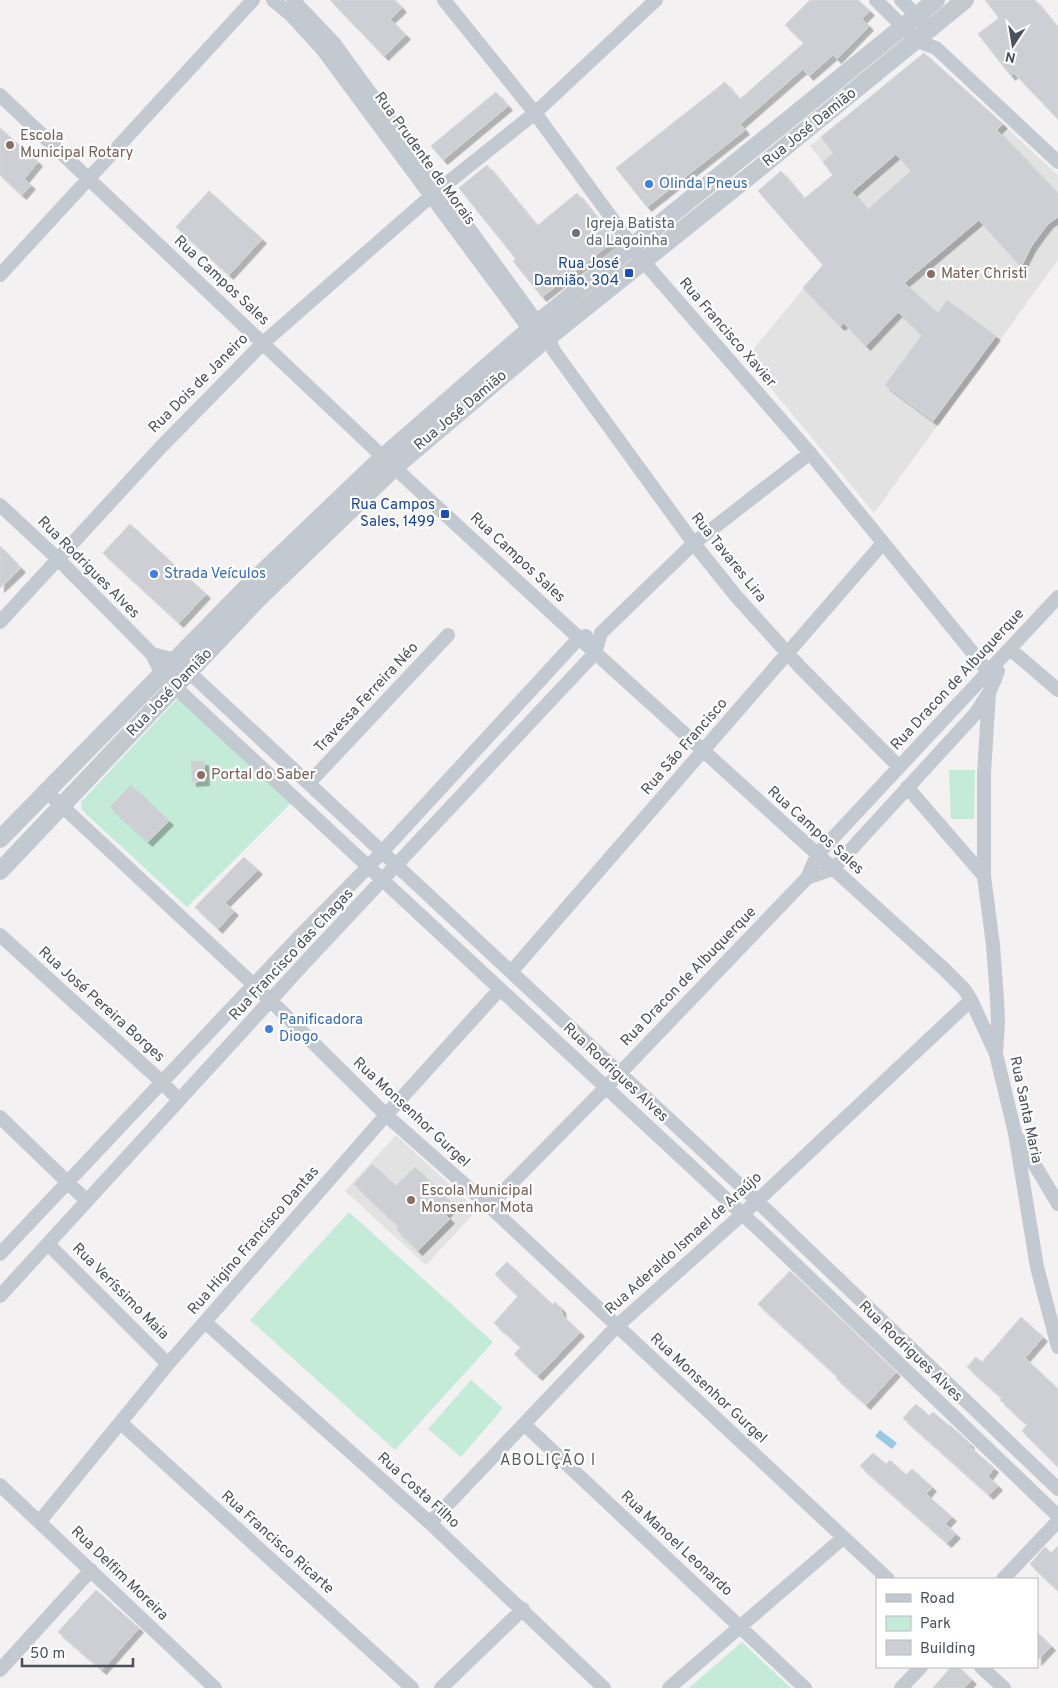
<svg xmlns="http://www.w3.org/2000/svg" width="1058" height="1688" font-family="Overpass,sans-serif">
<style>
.education{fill:#e3e2e2}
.green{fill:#c4ebd8}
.water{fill:#96c9e3}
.building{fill:#cecfd4;stroke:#d5d6db;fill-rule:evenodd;filter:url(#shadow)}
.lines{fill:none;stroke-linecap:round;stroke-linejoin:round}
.minor{stroke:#c3c9d0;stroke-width:14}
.tertiary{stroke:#c3c9d0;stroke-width:18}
.education-dot{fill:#8d6e63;stroke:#fff;stroke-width:2}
.shop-dot{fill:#3f7fe0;stroke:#fff;stroke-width:2}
.worship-dot{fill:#6b7280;stroke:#fff;stroke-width:2}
.transit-dot{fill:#1a4fb4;stroke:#fff;stroke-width:2}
.labels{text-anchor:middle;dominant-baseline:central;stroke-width:4.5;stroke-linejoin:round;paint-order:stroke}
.street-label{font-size:15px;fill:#4a515c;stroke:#fff}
.education-label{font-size:15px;fill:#785e54;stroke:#fff;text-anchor:start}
.shop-label{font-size:15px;fill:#366cbe;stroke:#fff;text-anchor:start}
.worship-label{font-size:15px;fill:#5b616d;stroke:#fff;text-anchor:start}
.transit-label{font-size:15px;fill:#164399;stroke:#fff;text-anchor:end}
.neighbourhood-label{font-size:16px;letter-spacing:1px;fill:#5e6064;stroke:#fff}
</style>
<defs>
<filter id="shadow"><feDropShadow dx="4.5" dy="4.5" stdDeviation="0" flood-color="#0004"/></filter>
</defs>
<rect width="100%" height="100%" fill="#f3f1f1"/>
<path class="education" d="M924,53L1058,175V260L874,513L746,358L841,243L803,199L833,175L810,146Z
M396,1135L477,1210L426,1265L345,1191Z"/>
<path class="green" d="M177,699L182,700L291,803L187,907L85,813L81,808V802Z
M949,770H975L974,819H951Z
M349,1212L493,1342L395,1450L250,1320Z
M471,1380L503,1408L461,1457L428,1429Z
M742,1642L791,1688H689Z"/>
<path class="water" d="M880,1430L897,1443L892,1449L875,1436Z"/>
<path class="building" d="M330,0H395L402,8L390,19L406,35L384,56Z
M810,0H858L870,11L862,19L869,26L837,59L833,55L809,76L803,69L740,124L745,130L647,207L616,168L725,82L739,100L804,43L785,25Z
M985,0H1035L1058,29V119L1014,73L1011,76L978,34L999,18Z
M924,53L1003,124L997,130L1058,194V217L1049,223L1041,233L1031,247L1021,267L979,220L904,283L938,313L947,300L996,336L933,421L885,385L922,335L898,312L866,346L844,323L840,326L803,288L823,265L758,191L781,171L804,199L833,175L823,162L833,153L821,137ZM896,154L911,171L867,210L852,192Z
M496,92L508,106L443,160L431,146Z
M0,128L38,162L24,179L31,185L22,195L0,175Z
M487,165L537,226L577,193L615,240L542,297L513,261L516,259L459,188Z
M209,191L262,239L229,275L176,227Z
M130,524L206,594L179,623L103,553Z
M0,546L21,568L0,588Z
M191,761H204L205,781L192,782Z
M131,785L169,821L148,842L110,807Z
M244,857L258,870L225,903L234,911L218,929L195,907Z
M372,1164L396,1186L415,1167L453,1205L445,1214L450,1219L418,1251L397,1230L399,1227L354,1184Z
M507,1262L553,1305L555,1302L561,1308L562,1315L580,1332L538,1376L514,1354L521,1347L494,1323L518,1296L495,1274Z
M790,1271L896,1372L866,1405L836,1378L838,1377L758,1304Z
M1021,1317L1043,1337L1025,1358L1058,1389V1467L1022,1431L1027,1425L1000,1400L1002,1398L967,1367L976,1357L982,1362Z
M916,1404L929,1416L933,1412L949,1426L950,1425L970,1444L969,1446L994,1468L988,1476L998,1486L989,1495L903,1418Z
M873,1453L886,1464L890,1460L906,1475L912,1469L932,1487L926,1494L952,1517L945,1524L956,1534L947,1543L860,1466Z
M1058,1546V1591L1030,1564L1045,1547L1051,1553Z
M96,1590L139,1628L102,1670L58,1632Z
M1037,1632L1051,1646L1037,1661Z
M951,1667H959L972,1680L964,1688H933Z"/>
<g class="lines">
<path class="minor" d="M273,0L290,14L323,50L536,338
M293,0L334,43L548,337L554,351L695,545L736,596L800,667L899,767
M444,0L535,113L643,261L810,453L995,680
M876,0L917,41L936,48L1058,162
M901,0L924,23
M0,95L383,457L579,638L944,969L964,989L971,1000L996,1054
M0,275L253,0
M0,505L58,559L152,654L162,675L766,1236L1058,1516
M0,622L160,448L263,343L431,196L535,113L656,0
M1010,649L1058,690
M152,654L176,660L757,1201L1058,1489
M998,671L989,693L984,773V876L993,945L997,999L998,1022L996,1054L1015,1133L1037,1267L1058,1347
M309,783L448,635
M907,787L984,876
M47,792L271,1001L386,1115L489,1206L888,1579
M807,878L833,869L976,713L988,694
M0,935L162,1082L179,1100
M511,972L883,543
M0,1117L87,1201
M1020,1140L1058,1204
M489,1206L620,1073L807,878L817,855L1058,597
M48,1244L168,1364
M0,1254L295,941L369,866L579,638L586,636
M0,1296L310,957L595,653L601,633L694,543L810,453
M205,1322L430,1523L604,1688
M121,1423L412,1688
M524,1424L805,1688
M0,1485L215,1688
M40,1521L168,1364L386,1115L500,989
M430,1523L617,1326L757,1201L971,1000
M1003,1579L1058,1521
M981,1667L1004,1688
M0,1670L91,1570
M441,1688L523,1609
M669,1688L843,1538
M901,1688L921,1667"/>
<path class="tertiary" d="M0,839L244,590L383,457L529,330L936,0
M0,871L257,600L395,467L540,344L757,170L965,0"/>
</g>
<g class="education-dot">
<circle cx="10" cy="145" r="5"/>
<circle cx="931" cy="274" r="5"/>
<circle cx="201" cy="775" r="5"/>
<circle cx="411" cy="1200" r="5"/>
</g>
<g class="shop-dot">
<circle cx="649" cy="184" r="5"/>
<circle cx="154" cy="574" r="5"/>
<circle cx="269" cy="1029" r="5"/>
</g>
<circle class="worship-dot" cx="576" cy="233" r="5"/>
<g class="transit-dot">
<rect x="624" y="268" width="10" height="10" rx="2.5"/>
<rect x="440" y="509" width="10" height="10" rx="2.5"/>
</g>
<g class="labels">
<g class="street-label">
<text transform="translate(810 128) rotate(-39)">Rua José Damião</text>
<text transform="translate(424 159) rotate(54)">Rua Prudente de Morais</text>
<text transform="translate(221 281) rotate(43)">Rua Campos Sales</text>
<text transform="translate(727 333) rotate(49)">Rua Francisco Xavier</text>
<text transform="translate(199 384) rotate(-45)">Rua Dois de Janeiro</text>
<text transform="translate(461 411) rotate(-40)">Rua José Damião</text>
<text transform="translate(517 558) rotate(43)">Rua Campos Sales</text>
<text transform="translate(728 558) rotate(51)">Rua Tavares Lira</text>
<text transform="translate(88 568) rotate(45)">Rua Rodrigues Alves</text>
<text transform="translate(958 680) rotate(-47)">Rua Dracon de Albuquerque</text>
<text transform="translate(170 693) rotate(-46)">Rua José Damião</text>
<text transform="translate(367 698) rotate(-47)">Travessa Ferreira Néo</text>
<text transform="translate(685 747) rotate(-49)">Rua São Francisco</text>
<text transform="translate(815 831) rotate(42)">Rua Campos Sales</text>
<text transform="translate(292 955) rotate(-47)">Rua Francisco das Chagas</text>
<text transform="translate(689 977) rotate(-46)">Rua Dracon de Albuquerque</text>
<text transform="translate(101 1005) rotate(42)">Rua José Pereira Borges</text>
<text transform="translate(615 1073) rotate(43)">Rua Rodrigues Alves</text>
<text transform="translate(1025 1110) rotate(78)">Rua Santa Maria</text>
<text transform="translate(411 1113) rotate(43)">Rua Monsenhor Gurgel</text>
<text transform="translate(254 1241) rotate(-49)">Rua Higino Francisco Dantas</text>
<text transform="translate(684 1244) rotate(-42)">Rua Aderaldo Ismael de Araújo</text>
<text transform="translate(120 1292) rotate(45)">Rua Veríssimo Maia</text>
<text transform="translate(910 1352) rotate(44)">Rua Rodrigues Alves</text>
<text transform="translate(708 1389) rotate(43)">Rua Monsenhor Gurgel</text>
<text transform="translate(418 1491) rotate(42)">Rua Costa Filho</text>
<text transform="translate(277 1543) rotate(42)">Rua Francisco Ricarte</text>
<text transform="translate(676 1544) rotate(43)">Rua Manoel Leonardo</text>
<text transform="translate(119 1574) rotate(44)">Rua Delfim Moreira</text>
</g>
<g class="education-label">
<text x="20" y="136">Escola<tspan x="20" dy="17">Municipal Rotary</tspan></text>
<text x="941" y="274">Mater Christi</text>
<text x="211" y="775">Portal do Saber</text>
<text x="421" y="1191">Escola Municipal<tspan x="421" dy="17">Monsenhor Mota</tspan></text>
</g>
<g class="shop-label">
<text x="659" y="184">Olinda Pneus</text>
<text x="164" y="574">Strada Veículos</text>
<text x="279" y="1020">Panificadora<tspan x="279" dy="17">Diogo</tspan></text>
</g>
<g class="worship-label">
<text x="586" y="224">Igreja Batista<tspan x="586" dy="17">da Lagoinha</tspan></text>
</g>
<g class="transit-label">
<text x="619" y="264">Rua José<tspan x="619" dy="17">Damião, 304</tspan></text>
<text x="435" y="505">Rua Campos<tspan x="435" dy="17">Sales, 1499</tspan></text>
</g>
<g class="neighbourhood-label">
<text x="548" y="1461">ABOLIÇÃO I</text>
</g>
</g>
<rect x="876" y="1578" width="162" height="90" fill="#ffffff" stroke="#b7b9be"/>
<rect x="886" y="1594" width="25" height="8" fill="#c3c9d0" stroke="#b7b9be"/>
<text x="920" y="1603" font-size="15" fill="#4a515c">Road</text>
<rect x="886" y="1616" width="25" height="15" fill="#c4ebd8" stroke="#b7b9be"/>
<text x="920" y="1628" font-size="15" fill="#4a515c">Park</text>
<rect x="886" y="1640" width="25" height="15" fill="#cecfd4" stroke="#b7b9be"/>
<text x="920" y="1653" font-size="15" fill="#4a515c">Building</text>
<g transform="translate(1013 45) rotate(192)" stroke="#ffffff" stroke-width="4" paint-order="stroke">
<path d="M0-4L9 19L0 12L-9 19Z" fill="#4a515c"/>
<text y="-8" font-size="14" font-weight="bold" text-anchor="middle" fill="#4a515c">N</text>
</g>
<path d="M22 1658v8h111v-8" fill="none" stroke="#4a515c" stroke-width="2.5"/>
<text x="30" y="1658" font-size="15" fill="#4a515c" stroke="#ffffff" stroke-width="4" paint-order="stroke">50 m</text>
</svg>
